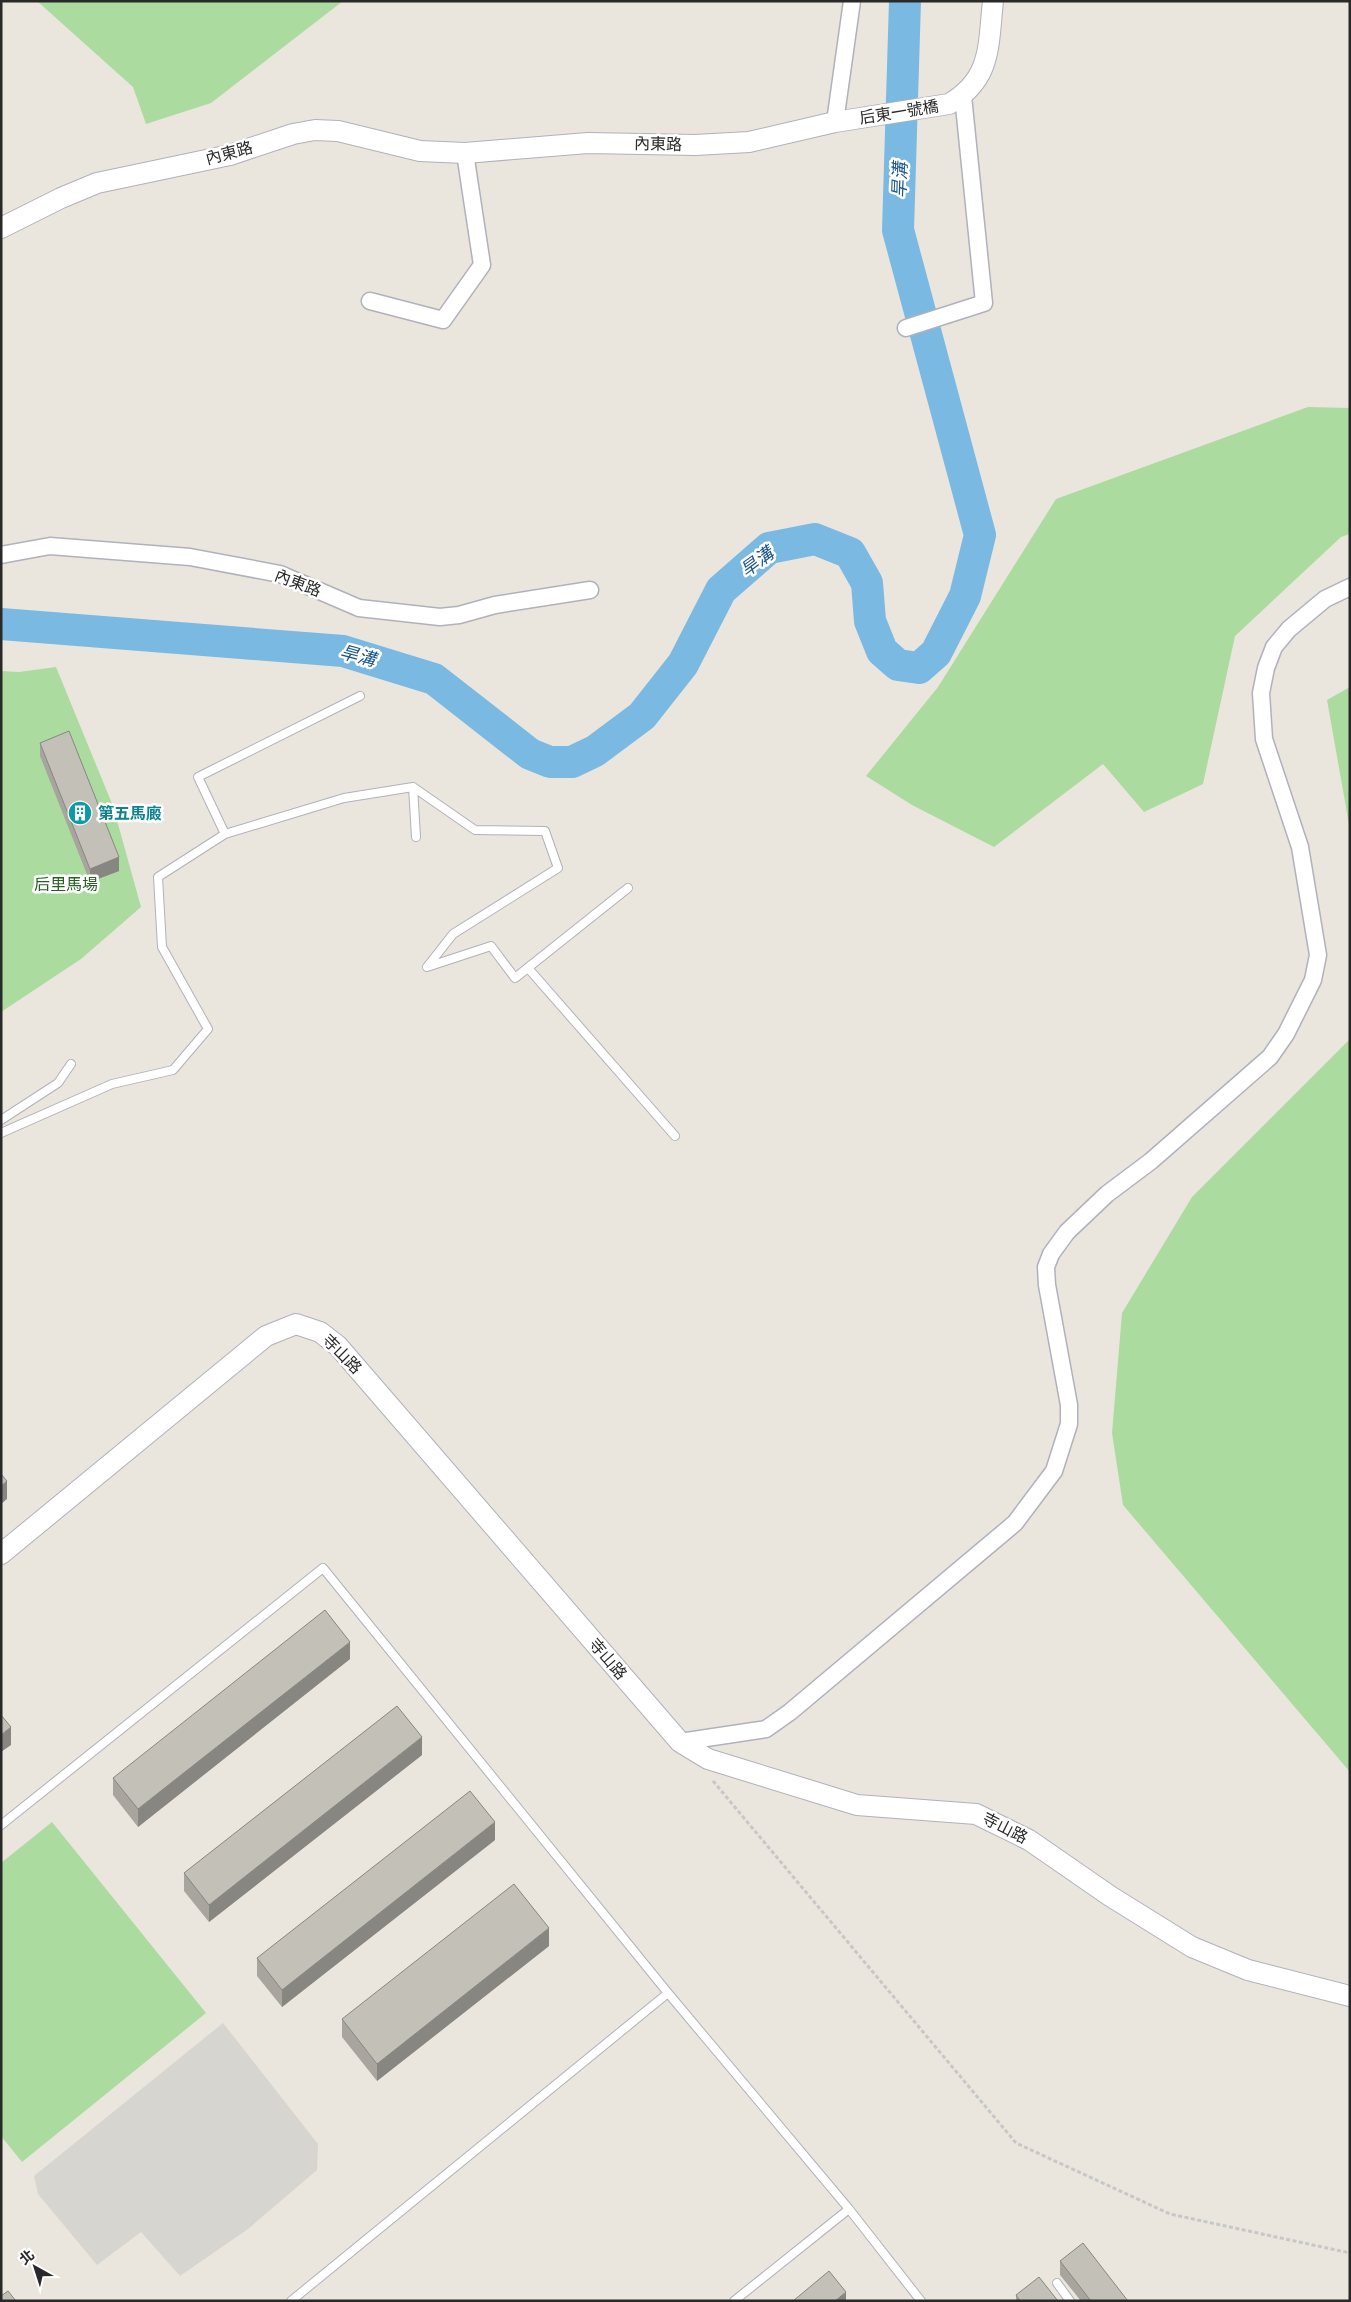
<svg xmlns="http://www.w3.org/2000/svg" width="1351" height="2302" font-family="Karla,'Noto Sans TC',sans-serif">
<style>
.green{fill:#acdb9f}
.plaza{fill:#d7d5cf}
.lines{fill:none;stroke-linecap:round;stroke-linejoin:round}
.river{stroke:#7ab9e2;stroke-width:32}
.service-casing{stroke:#b0b1bc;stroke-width:10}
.minor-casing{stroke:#b0b1bc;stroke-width:19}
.tertiary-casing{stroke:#b0b1bc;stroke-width:22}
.path{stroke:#c7c7c7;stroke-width:3;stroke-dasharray:4 2.5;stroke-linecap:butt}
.service{stroke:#fff;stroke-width:8}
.minor{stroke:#fff;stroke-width:16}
.tertiary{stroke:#fff;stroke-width:20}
.wall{fill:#a8a59e}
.shaded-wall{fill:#888681}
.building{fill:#c3c0b8;stroke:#888681}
.labels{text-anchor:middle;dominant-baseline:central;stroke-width:5;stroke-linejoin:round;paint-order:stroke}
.street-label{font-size:16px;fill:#292929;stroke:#fff}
.culture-label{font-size:16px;font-weight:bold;fill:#0d838f;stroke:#fff;text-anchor:start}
.park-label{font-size:16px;fill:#265f21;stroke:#fff}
.water-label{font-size:18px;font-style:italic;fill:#1b578c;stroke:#fff}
</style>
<rect width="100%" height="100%" fill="#eae6dd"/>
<path class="green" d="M37,1H343L211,103L146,124L133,87Z
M1308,407L1350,408V534L1341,537L1235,636L1203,784L1144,812L1103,764L994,847L912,805L866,776L938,687L1056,499Z
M56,667L113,806L141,907L81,959L1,1012V671L19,672Z
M1350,687V830L1327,700Z
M1350,1039V1772L1123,1505L1112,1433L1122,1313L1192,1197Z
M52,1822L206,2013L22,2162L1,2136V1863Z"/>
<path class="plaza" d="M223,2023L318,2144L317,2170L248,2229L180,2276L141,2232L97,2265L38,2194L34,2176Z"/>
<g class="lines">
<path class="river" d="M1,624L343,651L434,679L530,754L550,762H572L595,751L642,716L683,664L721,590L769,548L815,539L850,553L867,583L870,621L882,651L898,665L919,668L936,653L965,596L980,535L898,230L905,1"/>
<g class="service-casing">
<path id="service" d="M413,787L416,837
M225,834L198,777L360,696
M528,968L675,1136
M1,1120L58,1083L71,1064
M1,1133L112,1084L173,1070L208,1029L162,947L158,877L225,834L344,798L413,787L475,830L545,831L558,868L453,934L427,967L491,946L515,978L628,888
M1,1825L323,1568L668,1993L849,2209L921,2301
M1057,2283L1070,2301
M291,2301L668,1993
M734,2301L849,2209"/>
</g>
<g class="minor-casing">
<path id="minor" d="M835,122L852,1
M370,301L443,320L482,265L465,153
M906,328L984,303L963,96
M1,555L50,546L190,557L280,574L359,608L440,617L459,615L495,605L590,590
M680,1742L766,1729L790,1712L1015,1523L1054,1471L1069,1424V1405L1047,1285L1046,1267L1051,1254L1067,1232L1107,1194L1151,1161L1270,1057L1286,1034L1313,980L1318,955L1300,847L1264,739L1261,693L1266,668L1274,647L1289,629L1325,599L1350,587"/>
</g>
<g class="tertiary-casing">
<path id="tertiary" d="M1,228L61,198L97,183L230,155L293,134L315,130L338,131L420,151L465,153L588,143L695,145L749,142L835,122L949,104C992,79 988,46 993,1
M1,1554L266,1336L296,1324L320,1332L338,1346L680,1742L708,1759L857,1805L976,1814L1029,1840L1110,1896L1192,1947L1248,1970L1350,1996"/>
</g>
<path class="path" d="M713,1781L1016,2143L1170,2214L1350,2253"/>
<use href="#service" class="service"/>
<use href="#minor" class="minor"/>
<use href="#tertiary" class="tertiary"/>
</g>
<path class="wall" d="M40,743L119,871L90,882L40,756Z
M350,1659L138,1827L113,1795V1778Z
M422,1755L209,1922L184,1891V1873Z
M495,1840L282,2007L257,1976V1958Z
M549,1946L377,2081L342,2037V2019Z
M1060,2261L1128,2301H1081L1060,2275Z
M1016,2295L1058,2301H1016Z"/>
<path class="shaded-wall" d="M119,857V871L90,882V869Z
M7,1481V1499L1,1504V1486Z
M350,1642V1659L138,1827V1809Z
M11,1727V1745L1,1752V1735Z
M422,1737V1755L209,1922V1905Z
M495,1822V1840L282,2007V1990Z
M549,1928V1946L377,2081V2064Z
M846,2292V2301H835Z"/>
<path class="building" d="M69,731L119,857L90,869L40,743Z
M1,1474L7,1481L1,1486Z
M325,1610L350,1642L138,1809L113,1778Z
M397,1706L422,1737L209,1905L184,1873Z
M1,1715L11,1727L1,1735Z
M470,1791L495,1822L282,1990L257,1958Z
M514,1884L549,1928L377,2064L342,2019Z
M1083,2243L1128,2301H1091L1060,2261Z
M829,2271L846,2292L835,2301H793Z
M1039,2277L1058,2301H1020L1016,2295Z
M8,2291L16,2301H1V2296Z"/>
<defs>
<g id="building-disc" transform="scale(1.25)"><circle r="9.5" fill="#0f9aa8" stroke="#fff"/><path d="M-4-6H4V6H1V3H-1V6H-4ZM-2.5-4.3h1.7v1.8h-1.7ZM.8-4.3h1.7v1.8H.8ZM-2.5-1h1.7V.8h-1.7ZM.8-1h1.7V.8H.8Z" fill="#fff"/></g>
</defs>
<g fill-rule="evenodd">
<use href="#building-disc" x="80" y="813"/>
</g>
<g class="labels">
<g class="street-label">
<text transform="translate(899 112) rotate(-9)">后東一號橋</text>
<text transform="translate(658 144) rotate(1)">內東路</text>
<text transform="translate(229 153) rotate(-15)">內東路</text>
<text transform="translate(298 583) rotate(21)">內東路</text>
<text transform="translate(342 1354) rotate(45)">寺山路</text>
<text transform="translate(608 1659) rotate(49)">寺山路</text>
<text transform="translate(1005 1828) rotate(27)">寺山路</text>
</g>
<g class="culture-label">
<text x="98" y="813">第五馬廄</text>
</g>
<g class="park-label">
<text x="66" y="884">后里馬場</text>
</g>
<g class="water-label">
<text transform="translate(900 180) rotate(-88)">旱溝</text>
<text transform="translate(757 562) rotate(-36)">旱溝</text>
<text transform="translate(358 656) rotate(15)">旱溝</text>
</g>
</g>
<rect width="1351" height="2302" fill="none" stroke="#292929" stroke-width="5"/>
<g transform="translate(35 2267) rotate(321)" stroke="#ffffff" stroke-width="4" paint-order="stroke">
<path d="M0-4L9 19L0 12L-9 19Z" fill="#292929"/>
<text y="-8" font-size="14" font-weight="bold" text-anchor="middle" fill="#292929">北</text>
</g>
</svg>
